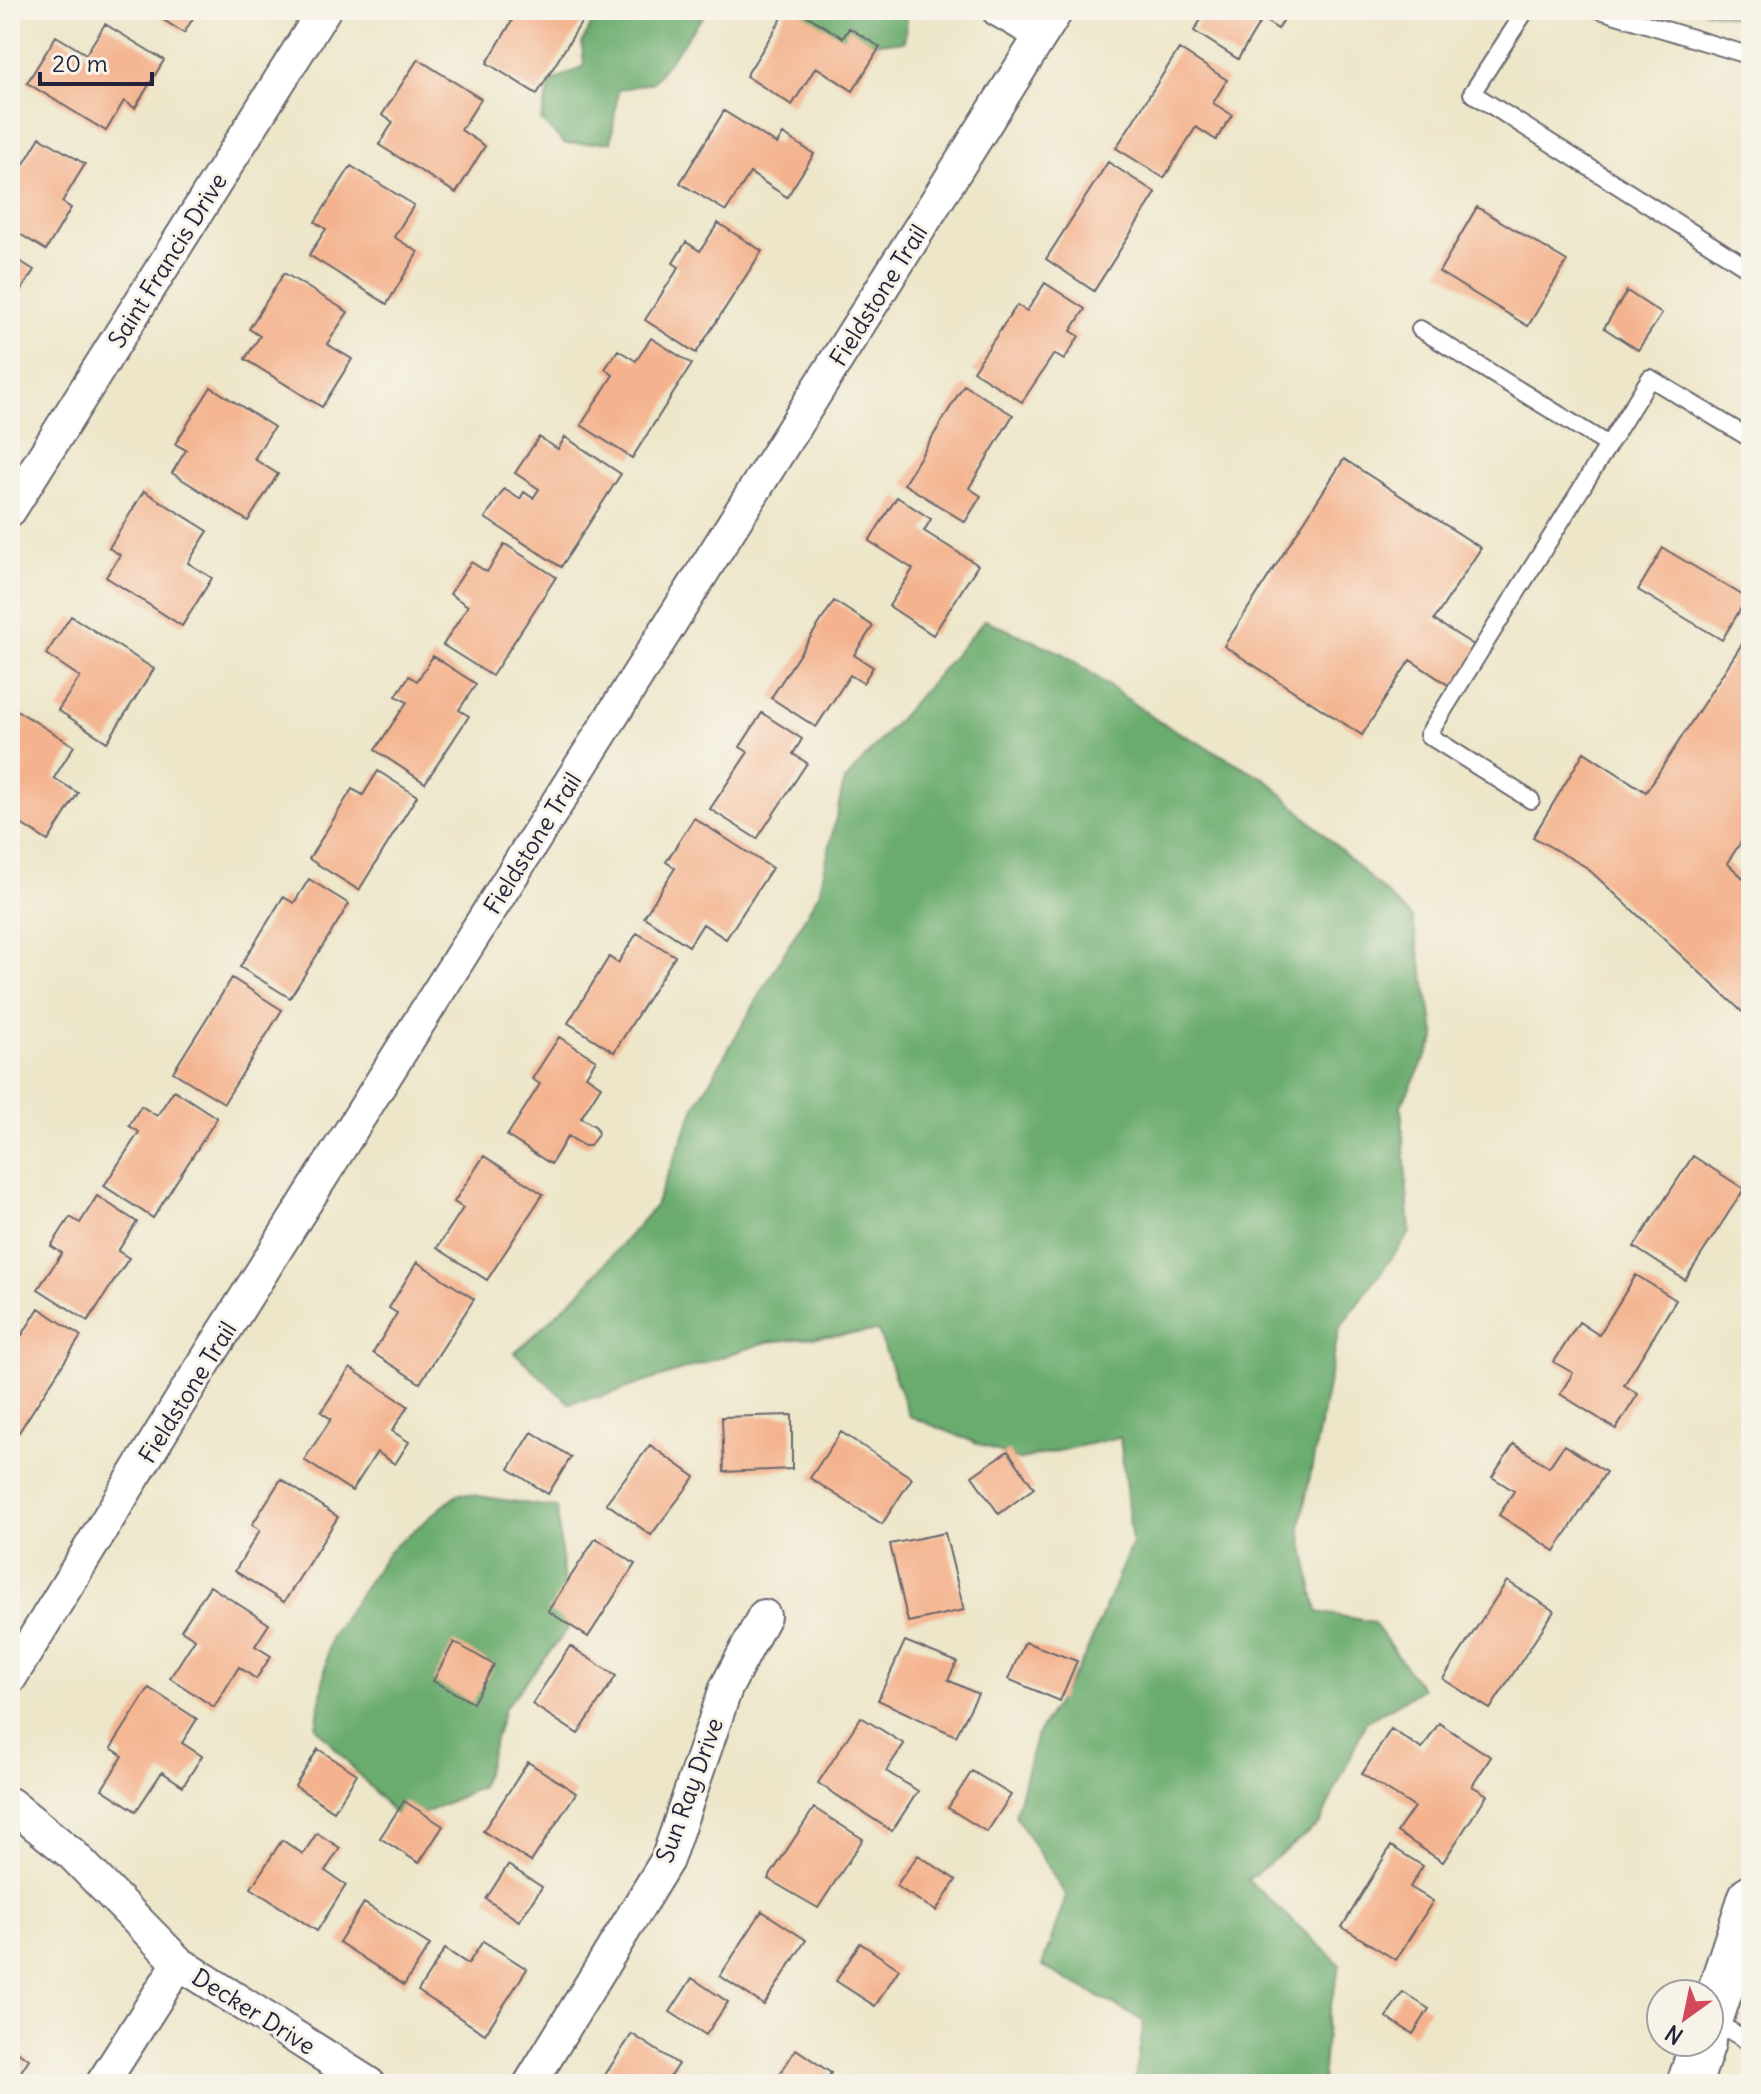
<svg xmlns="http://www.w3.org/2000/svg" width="1761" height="2094" font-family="Delius,sans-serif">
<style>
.forest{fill:#6bac6e;stroke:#466754;stroke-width:2}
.building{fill:#f4b38e}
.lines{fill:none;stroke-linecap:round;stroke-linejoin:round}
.lane-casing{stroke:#69676d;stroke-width:20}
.street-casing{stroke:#69676d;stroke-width:36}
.primary-casing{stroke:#69676d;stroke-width:48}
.lane{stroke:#fff;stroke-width:16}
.street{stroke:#fff;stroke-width:32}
.primary{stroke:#fff;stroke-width:44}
.labels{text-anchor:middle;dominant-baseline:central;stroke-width:6;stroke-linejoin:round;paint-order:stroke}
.street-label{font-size:24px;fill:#22223b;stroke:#f7f3e8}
</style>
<rect width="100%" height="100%" fill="#f7f3e8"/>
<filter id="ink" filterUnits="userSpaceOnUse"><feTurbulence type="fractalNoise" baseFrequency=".0125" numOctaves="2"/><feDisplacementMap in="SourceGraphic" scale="16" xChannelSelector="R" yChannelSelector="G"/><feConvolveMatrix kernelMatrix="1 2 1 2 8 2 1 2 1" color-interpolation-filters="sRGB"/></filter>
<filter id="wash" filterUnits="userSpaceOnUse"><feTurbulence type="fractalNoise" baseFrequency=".006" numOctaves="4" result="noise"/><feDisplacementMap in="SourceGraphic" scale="32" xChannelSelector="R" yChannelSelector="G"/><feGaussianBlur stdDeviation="1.8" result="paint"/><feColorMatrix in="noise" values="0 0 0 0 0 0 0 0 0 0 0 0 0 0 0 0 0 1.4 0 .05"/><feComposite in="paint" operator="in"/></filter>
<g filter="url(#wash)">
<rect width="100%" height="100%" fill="#ede6c9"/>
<path class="forest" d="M599,10H708L653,82L618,90L611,142L565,144L541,121L551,82L584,66L582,43Z
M795,10H908L904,42L842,43Z
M1702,10H1751V21Z
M985,620L1064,654L1158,721L1266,779L1412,918L1436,1038L1401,1105L1410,1233L1339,1329L1300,1527L1317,1612L1373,1622L1422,1689L1366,1722L1320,1823L1248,1880L1340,1964L1327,2021L1322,2084H1134L1144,2021L1042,1966L1066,1896L1015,1815L1036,1737L1085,1656L1132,1543L1120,1437L1019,1460L909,1416L878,1331L767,1342L603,1396L569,1403L515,1353L582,1290L655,1206L696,1105L819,893L844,782Z
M459,1493L557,1508L568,1629L504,1709L481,1787L403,1823L316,1727L330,1638L389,1551Z"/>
<g id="blocks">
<path class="building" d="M148,10H198L184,33Z
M494,10H589L537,94L487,63L512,21Z
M787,10H798L843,38L849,28L880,47L853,91L816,67L792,105L746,76Z
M1207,10H1290L1278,29L1262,19L1238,59L1194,31Z
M105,24L164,60L135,108L124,101L106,131L27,83L56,36L86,54Z
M1179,49L1227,80L1213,103L1232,115L1216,140L1196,127L1164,178L1116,148Z
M418,59L481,99L461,130L485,146L456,193L379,145L393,122L382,115Z
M724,111L777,144L783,134L814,154L787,197L750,173L726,211L680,183Z
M40,137L85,164L62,202L71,208L46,250L10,228V187Z
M1108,162L1156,193L1094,291L1046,259Z
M351,166L414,205L394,237L418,252L387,304L309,255L326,229L315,222Z
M1477,207L1567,261L1528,326L1439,272Z
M718,223L762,251L696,353L645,320L679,267L673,263L686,242L700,251Z
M10,255L34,270L10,308Z
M284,273L348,312L327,344L352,359L322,407L245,359L260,336L249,329Z
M1045,283L1085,309L1071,331L1079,336L1064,360L1054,354L1022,402L973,371L1017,305L1027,311Z
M1627,291L1662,314L1638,350L1604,328Z
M651,338L692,364L632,458L581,425L613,375L605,369L618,350L636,361Z
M964,385L1013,415L969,488L981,496L965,522L904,484Z
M211,387L274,427L254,459L278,474L248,521L172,473L186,450L175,444Z
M539,437L558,449L565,437L621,474L561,567L485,518L504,489L520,499L524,492L533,498L539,489L515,473Z
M1344,459L1481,548L1434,620L1485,652L1459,692L1410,660L1362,735L1224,646Z
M144,491L208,531L188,563L212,578L182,626L106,577L120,555L109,548Z
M897,497L931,519L924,531L978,565L933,635L889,606L913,569L869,541Z
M505,544L556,577L492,676L443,645L468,606L450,594L471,562L487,572Z
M1663,548L1747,598L1722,640L1638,590Z
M834,601L873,626L854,655L873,667L863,683L850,675L816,727L771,698Z
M71,616L154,669L107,742L58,710L80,677L46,654Z
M1751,630V840L1745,836L1727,863L1751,885V1020L1586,867L1533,837L1584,752L1646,792Z
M433,656L476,684L459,710L469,716L425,783L375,750L407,702L396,696L409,676L417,681Z
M10,706L74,746L54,778L78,793L48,841L10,817Z
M762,713L802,739L793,754L807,763L757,839L710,809L748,752L740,747Z
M378,771L417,796L359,890L309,859L352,789L363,795Z
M694,818L772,868L726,939L703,924L689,946L644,917L675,868L666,862Z
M309,879L349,904L290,998L240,967L283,897L294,903Z
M637,933L675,956L614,1052L568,1023L609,957L618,963Z
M232,978L282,1010L224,1103L173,1072Z
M559,1037L596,1060L586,1076L601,1086L581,1118L596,1127L598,1134L590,1146H584L568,1136L551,1164L507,1136L540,1084L532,1079Z
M174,1090L217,1118L153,1218L104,1186L139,1132L129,1126L141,1106L157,1116Z
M484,1156L543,1194L487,1280L437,1248L463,1208L454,1202Z
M1693,1156L1744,1189L1685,1280L1634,1247Z
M97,1196L137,1222L118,1251L129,1258L88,1321L38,1289L62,1253L51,1246L70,1217L80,1223Z
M417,1262L474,1299L420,1383L373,1353L397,1313L389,1308Z
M1636,1275L1676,1300L1624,1385L1638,1394L1616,1429L1560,1394L1573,1373L1554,1362L1579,1322L1599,1335Z
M39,1308L81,1336L19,1432L10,1426V1327L22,1335Z
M350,1368L408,1406L392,1431L409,1442L395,1464L377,1452L352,1491L304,1460L331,1419L321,1412Z
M792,1415V1469L724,1472L722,1417Z
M532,1432L571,1457L548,1494L509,1469Z
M841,1432L912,1478L882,1524L810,1478Z
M1514,1444L1549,1467L1564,1445L1606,1472L1555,1551L1499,1515L1514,1491L1492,1477Z
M650,1445L695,1477L651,1535L606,1503Z
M1008,1451L1034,1488L999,1514L972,1476Z
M281,1479L338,1517L284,1602L235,1571L260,1530L252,1525Z
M945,1533L964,1610L908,1622L890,1544Z
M596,1538L635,1564L588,1637L548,1611Z
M1507,1581L1554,1611L1490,1709L1443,1679Z
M210,1586L269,1624L255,1646L271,1656L256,1679L239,1667L214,1707L170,1678L195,1639L181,1630Z
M905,1641L957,1662L948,1680L978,1694L956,1736L878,1700Z
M454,1642L494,1665L473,1703L433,1681Z
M1025,1642L1077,1661L1060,1701L1008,1679Z
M570,1646L616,1676L578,1734L532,1704Z
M149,1688L197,1719L182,1743L202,1756L183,1786L162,1772L136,1811L102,1789L123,1756L111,1748Z
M861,1717L904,1744L886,1771L918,1791L892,1831L818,1783Z
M1439,1723L1491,1757L1472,1786L1487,1795L1443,1862L1397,1832L1414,1807L1362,1774L1391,1729L1422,1749Z
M318,1749L357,1774L334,1811L295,1786Z
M528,1762L576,1793L531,1862L483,1831Z
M972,1771L1011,1795L987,1832L948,1808Z
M404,1801L443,1826L419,1863L380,1838Z
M814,1808L863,1839L818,1908L768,1879Z
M317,1833L340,1848L325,1871L346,1885L317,1931L251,1888L282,1840L303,1854Z
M1391,1846L1423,1866L1410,1887L1433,1901L1396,1960L1342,1927Z
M918,1855L956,1880L936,1911L896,1886Z
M508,1865L542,1887L519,1921L486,1899Z
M364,1903L430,1945L404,1985L339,1942Z
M762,1911L806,1940L764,2005L720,1976Z
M483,1941L527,1969L485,2034L418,1991L445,1949L468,1964Z
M860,1943L899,1969L875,2006L836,1981Z
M692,1978L728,2002L706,2035L670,2012Z
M1403,1992L1429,2009L1413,2034L1386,2017Z
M632,2034L678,2064L665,2084H599Z
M10,2047L29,2059L13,2084H10Z
M796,2049L831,2073L824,2084L774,2083Z"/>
</g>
</g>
<g filter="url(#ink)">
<use href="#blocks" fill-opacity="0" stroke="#69676d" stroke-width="2"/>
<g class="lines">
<g class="lane-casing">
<path id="lane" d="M1526,10L1472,93L1751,270
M1600,10L1751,56
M1420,329L1608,445
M1531,800L1428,735L1650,378L1751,439
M1712,2020L1751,2043"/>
</g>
<g class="street-casing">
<path id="street" d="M998,10L1041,35
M10,510L324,10
M10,1678L186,1392L1057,10
M10,1804L72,1854L179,1963L369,2084
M102,2084L179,1963
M530,2084L667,1860L726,1688L764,1616"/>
</g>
<g class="primary-casing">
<path id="primary" d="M1709,2024L1751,1897
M1689,2084L1703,2042"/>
</g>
<use href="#lane" class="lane"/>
<use href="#street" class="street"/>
<use href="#primary" class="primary"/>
</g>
</g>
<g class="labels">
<g class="street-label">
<text transform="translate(167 260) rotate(-58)">Saint Francis Drive</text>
<text transform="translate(878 295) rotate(-58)">Fieldstone Trail</text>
<text transform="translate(532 843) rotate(-58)">Fieldstone Trail</text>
<text transform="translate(187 1392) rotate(-58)">Fieldstone Trail</text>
<text transform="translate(689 1790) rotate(-70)">Sun Ray Drive</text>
<text transform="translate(254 2011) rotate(32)">Decker Drive</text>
</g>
</g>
<rect width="1761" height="2094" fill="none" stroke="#f7f3e8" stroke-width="40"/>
<g transform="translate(1685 2018) rotate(213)"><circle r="38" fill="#f7f3e8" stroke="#a29fa3" stroke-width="2"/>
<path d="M0-6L14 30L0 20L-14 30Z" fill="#d1495b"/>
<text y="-12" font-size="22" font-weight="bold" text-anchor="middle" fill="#22223b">N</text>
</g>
<path d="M40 72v12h112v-12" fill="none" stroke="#22223b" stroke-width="4"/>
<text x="52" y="72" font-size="24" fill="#22223b" stroke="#f7f3e8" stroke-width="6" paint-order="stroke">20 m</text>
</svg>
